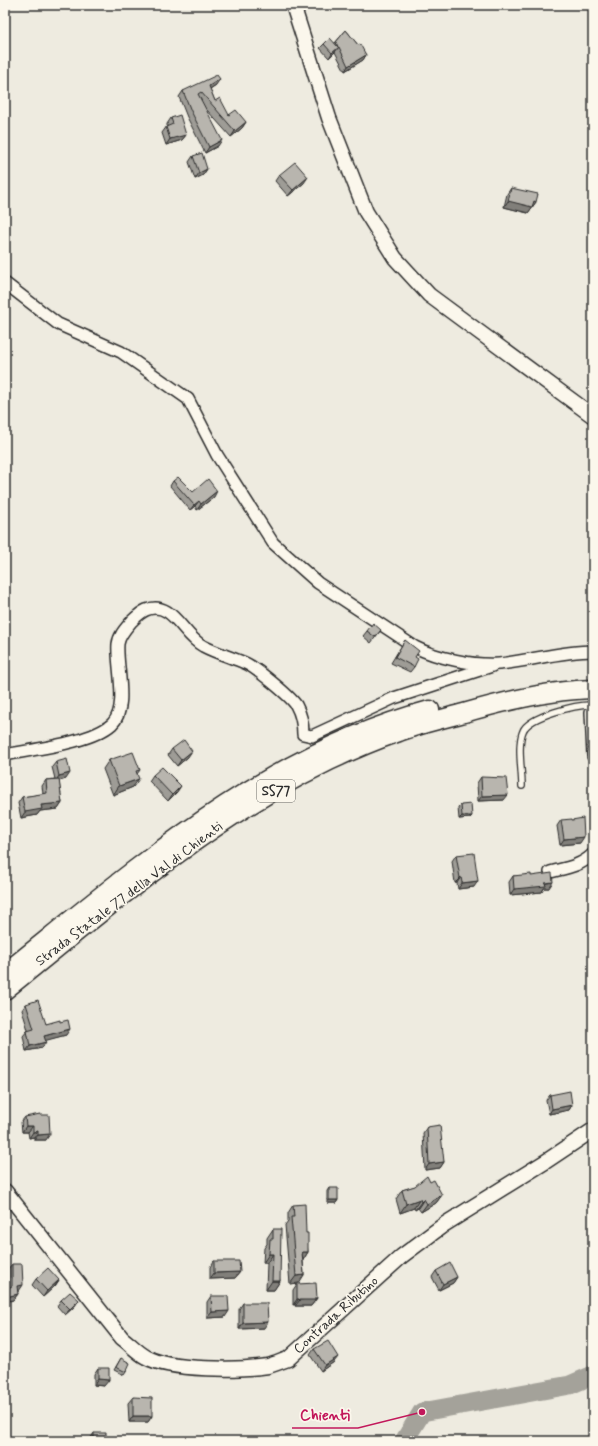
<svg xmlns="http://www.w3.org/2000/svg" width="598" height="1446" font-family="Mynerve,sans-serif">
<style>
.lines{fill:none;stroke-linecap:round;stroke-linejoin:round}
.river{stroke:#a4a29a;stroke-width:19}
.service-casing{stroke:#2b2b2b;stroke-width:8}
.minor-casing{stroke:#2b2b2b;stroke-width:14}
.tertiary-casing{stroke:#2b2b2b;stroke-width:17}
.trunk-casing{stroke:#2b2b2b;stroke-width:21}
.service{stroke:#fbf7ec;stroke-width:5.5}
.minor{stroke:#fbf7ec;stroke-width:11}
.tertiary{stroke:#fbf7ec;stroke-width:14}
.trunk{stroke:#fbf7ec;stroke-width:18}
.wall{fill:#9e9c96;stroke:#2b2b2b}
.shaded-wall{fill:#817f7a;stroke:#2b2b2b}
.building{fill:#b8b5ae;stroke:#2b2b2b}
.labels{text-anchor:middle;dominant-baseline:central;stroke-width:3.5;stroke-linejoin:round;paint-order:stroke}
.shield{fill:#fbf7ec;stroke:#696865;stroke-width:1}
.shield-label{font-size:13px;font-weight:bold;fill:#2b2b2b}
.street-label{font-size:14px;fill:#2b2b2b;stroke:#fbf7ec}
.leader{fill:none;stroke:#c2185b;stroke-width:1.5}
.callout-dot{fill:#c2185b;stroke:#fbf7ec;stroke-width:1.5}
.callout-label{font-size:15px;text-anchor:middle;font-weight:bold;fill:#c2185b;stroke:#fbf7ec;stroke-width:3.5;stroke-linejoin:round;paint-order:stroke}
</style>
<rect width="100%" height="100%" fill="#eeebe0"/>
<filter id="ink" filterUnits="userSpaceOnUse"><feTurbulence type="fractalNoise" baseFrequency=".025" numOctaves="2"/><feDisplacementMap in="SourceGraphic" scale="8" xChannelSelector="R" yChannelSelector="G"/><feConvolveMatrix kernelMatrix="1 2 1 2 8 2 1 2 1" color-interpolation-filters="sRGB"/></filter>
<g filter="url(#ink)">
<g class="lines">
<path class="river" d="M404,1441L422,1412L570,1385L593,1375"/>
<g class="service-casing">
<path id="service" d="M522,786C522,771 517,745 523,731C529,716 578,704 593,705"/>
</g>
<g class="minor-casing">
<path id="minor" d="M5,283L58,324L121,352L188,399L217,455L273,543L318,583L415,647C436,658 475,666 499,664C530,661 561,651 593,651
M593,709L591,712L593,756
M5,755C33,749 91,743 112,724C129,708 116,665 118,644C119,635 126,628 132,621C136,617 141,612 146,610C172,599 183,636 203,646C216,653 231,657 245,663C255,667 290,696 296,705C301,714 303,724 303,734L312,736L394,698L492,666
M550,872C566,868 581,866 593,854"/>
</g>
<g class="tertiary-casing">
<path id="tertiary" d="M293,5L329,118L366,212L395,258L429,295L593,416
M5,1191L122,1338C130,1344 138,1353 146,1357C171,1371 240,1370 268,1366C275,1364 282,1361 288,1359L402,1256L445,1224L545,1162L593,1130"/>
</g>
<g class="trunk-casing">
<path id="trunk" d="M5,973C135,869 265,754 430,710
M5,990C127,892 249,784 399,732C420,724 442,719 464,713C505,701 550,690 593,689"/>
</g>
<use href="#service" class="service"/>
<use href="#minor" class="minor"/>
<use href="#tertiary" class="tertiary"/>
<use href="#trunk" class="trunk"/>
</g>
<path class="wall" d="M346,30L366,55L363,60L345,71L335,52L329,58L320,48L324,44L335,43Z
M216,85L210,89L215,101L229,115L246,122L242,128L231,137L206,109L218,146L205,153L187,117L179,97L183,91Z
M171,118L186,135L182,140L166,145L162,133L167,126V124Z
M193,156L207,169L203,175L195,179L189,162Z
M279,175L304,183L288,196L275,181Z
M511,188L536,202L528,213L504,207L507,194Z
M173,481L193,492L214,497L197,510L195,506L190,510L170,486Z
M381,630L371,643L363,636L367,631Z
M405,640L415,657L414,667L410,672L391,663Z
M172,749L188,757L177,766L168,755Z
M109,760L140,770L137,774L133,787L113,795L103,769Z
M56,762L66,779L59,781L62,803L58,809L40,811L37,815L21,818L18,803L22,797L43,794L42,786L46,780L55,779L52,767Z
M153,775L177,792L168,801L149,781Z
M481,777L504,800L478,801L477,783Z
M461,805L470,818L459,819L458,808Z
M561,820L580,843L560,845L557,826Z
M456,855L474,887L458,889L457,883H455L452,861Z
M513,876H531L549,888H544L542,892L510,895L509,882Z
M26,1004L46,1024L60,1022L66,1035L45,1040L42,1048L26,1051L23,1036L27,1031L28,1030L22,1010Z
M550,1095L572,1105L569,1110L549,1114L546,1100Z
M25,1117L46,1140H34V1137L29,1138L28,1132H22L21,1122Z
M427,1127L444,1162L440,1168L425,1170L423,1133Z
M430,1182L442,1195L436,1203L421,1212L418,1208L415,1210L414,1208L400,1213L396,1199L402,1190Z
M329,1188L338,1200L336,1203H327V1191Z
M293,1205L306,1233L308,1252L303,1260L304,1275L290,1284L285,1225L288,1221V1213Z
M273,1229L280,1281L274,1290H266L267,1263H263L264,1248L267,1244V1238Z
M214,1261L240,1272L235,1278L210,1279V1267Z
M12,1264L19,1291H17L18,1294L13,1300L5,1302V1290L6,1289L8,1288L7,1270Z
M436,1271L457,1277L453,1283L439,1290L432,1277Z
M36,1279L59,1280L55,1286L43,1297L32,1285Z
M297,1284L317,1298L311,1306H295V1304L293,1305V1290Z
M211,1296L225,1317L207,1318V1302Z
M61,1300L75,1306L65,1315L57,1306Z
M243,1303L264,1328L239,1329V1309Z
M314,1349L334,1362L321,1371L310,1355Z
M121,1358L126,1372L124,1375L114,1370Z
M98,1368L104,1386L94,1385V1374Z
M133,1397L152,1416L148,1422H129L128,1403Z
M94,1433L106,1441H90V1439Z"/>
<path class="shaded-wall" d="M339,47L335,52L329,58L332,53Z
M366,55L363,60L345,71L348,66Z
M220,79L216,85L205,92L209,86Z
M246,122L242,128L231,137L235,131Z
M186,135L182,140L166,145L170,139Z
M222,140L218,146L205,153L209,147Z
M207,169L203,175L195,179L199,173Z
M308,177L304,183L288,196L293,190Z
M508,201H534L536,202L528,213L504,207Z
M217,491L214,497L197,510L201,504Z
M199,501L195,506L190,510L194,505Z
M192,751L188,757L177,766L181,760Z
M70,773L66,779L55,782L59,776Z
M139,779L133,787L113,795L119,786Z
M181,786L177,792L168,801L172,795Z
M508,795L504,800L478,801L482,796Z
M62,803L58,809L40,811L37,815L21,818L25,812L41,805Z
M462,816H472L470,818L459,819Z
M584,837L580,843L560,845L564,839Z
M461,877L457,883H455Z
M478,881L474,887L458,889L462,883Z
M553,882L549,888H544L542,892L510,895L514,889Z
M70,1029L66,1035L40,1042L44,1036Z
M46,1042L42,1048L26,1051L30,1046Z
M572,1105L569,1110L549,1114L552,1109Z
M26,1126H33L28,1132H22Z
M38,1131L34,1137L29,1138L33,1132Z
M50,1134L46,1140H34L38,1135Z
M444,1162L440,1168L425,1170L429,1164Z
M442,1195L436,1203L421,1212L427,1204Z
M420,1199L414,1208L400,1213L406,1204Z
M424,1199L418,1208L415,1210L421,1202Z
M329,1200H338L336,1203H327Z
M302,1252H308L303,1260Z
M269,1254H273L267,1263H263Z
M240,1272L235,1278L210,1279L214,1273Z
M304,1275L299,1283L290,1284L296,1276Z
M457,1277L453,1283L439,1290L443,1284Z
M59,1280L55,1286L43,1297L47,1291Z
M272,1281H280L274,1290H266Z
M23,1285L19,1291L13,1292L17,1286Z
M18,1294L13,1300L5,1302V1298L6,1297Z
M315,1298H317L311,1306H295L300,1300Z
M297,1299H299L295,1304L293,1305Z
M79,1300L75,1306L65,1315L70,1309Z
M229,1311L225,1317L207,1318L212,1312Z
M268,1322L264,1328L239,1329L243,1323Z
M338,1357L334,1362L321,1371L325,1365Z
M98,1379L109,1380L104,1386L94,1385Z
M133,1416H152L148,1422H129Z"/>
<path class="building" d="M346,30L358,45L360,44L366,55L348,66L339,47L332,53L324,44L330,38L338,47L336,42Z
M217,75L220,79L209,86L215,101L220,98L229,115L236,110L246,122L235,131L201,92L198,94L222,140L209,147L191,111L183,91Z
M180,115L186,135L170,139L166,127L173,124L171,118Z
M202,153L207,169L199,173L193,156Z
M295,162L308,177L293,190L279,175Z
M511,188L538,194L536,202L534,201L532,207L508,201Z
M178,477L193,492L208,479L217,491L201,504L199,501L194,505L173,481Z
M373,623L381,630L375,637L367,631Z
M405,640L419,651L415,657L418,659L414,667L395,657Z
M184,740L192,751L181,760L172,749Z
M133,752L140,770L136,771L139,779L119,786L109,760Z
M67,759L70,773L59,776L56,762Z
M162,767L181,786L172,795L153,775Z
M481,777L506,778L508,795L482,796Z
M59,779L62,803L41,805L42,809L25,812L22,797L47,793L46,780Z
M471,804L472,816H462L461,805Z
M583,818L584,837L564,839L561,820L572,819V820Z
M474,853L478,881L462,883L461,877L460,878L456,855Z
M552,873L553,882L545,883L546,886L514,889L513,876L531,874V876Z
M38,1000L46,1024L60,1020V1022L68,1020L70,1029L44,1036L46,1042L30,1046L27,1031L34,1029L26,1004Z
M570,1091L572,1105L552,1109L550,1095Z
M40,1114V1115H49L50,1134L38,1135V1131L33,1132V1126H26L25,1117Z
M440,1125L444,1162L429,1164L427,1127Z
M427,1176L430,1182L434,1180L442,1195L427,1204L424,1199L421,1202L420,1199L406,1204L402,1190L415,1186Z
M329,1188H338V1200H329Z
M305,1204L306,1233H308V1252H302L304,1275L296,1276L291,1217H294L293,1205Z
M273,1229H281L280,1281H272L273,1254H269L270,1239H273Z
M214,1261H239L240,1272L214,1273Z
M450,1263L457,1277L443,1284L436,1271Z
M12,1264H22L23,1285L17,1286L18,1294L6,1297V1289L12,1286Z
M48,1268L59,1280L47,1291L36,1279Z
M316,1283L317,1298H315V1300H300L299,1299H297V1284Z
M70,1292L79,1300L70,1309L61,1300Z
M211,1296H228L229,1311L212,1312Z
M243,1303H267L268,1322L243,1323Z
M328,1341L338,1357L325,1365L314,1349Z
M121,1358L130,1363L126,1372L116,1367Z
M98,1368H109V1380L98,1379Z
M133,1397L152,1398V1416H133Z
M94,1433H106V1441H94Z"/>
</g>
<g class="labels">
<rect class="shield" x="257" y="780" width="38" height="22" rx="3"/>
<g class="shield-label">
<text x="276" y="791">SS77</text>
</g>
<g class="street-label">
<text transform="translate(129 894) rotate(-37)">Strada Statale 77 della Val di Chienti</text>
<text transform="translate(336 1315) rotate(-42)">Contrada Ributino</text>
</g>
</g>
<path class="leader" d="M422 1412L358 1428H292"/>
<circle class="callout-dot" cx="422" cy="1412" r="4"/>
<g class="callout-label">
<text x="325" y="1420">Chienti</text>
</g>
<rect width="598" height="1446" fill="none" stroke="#fbf7ec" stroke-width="20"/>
<rect x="10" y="10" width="578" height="1426" fill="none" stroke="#2b2b2b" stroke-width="1.5" filter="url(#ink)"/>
</svg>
